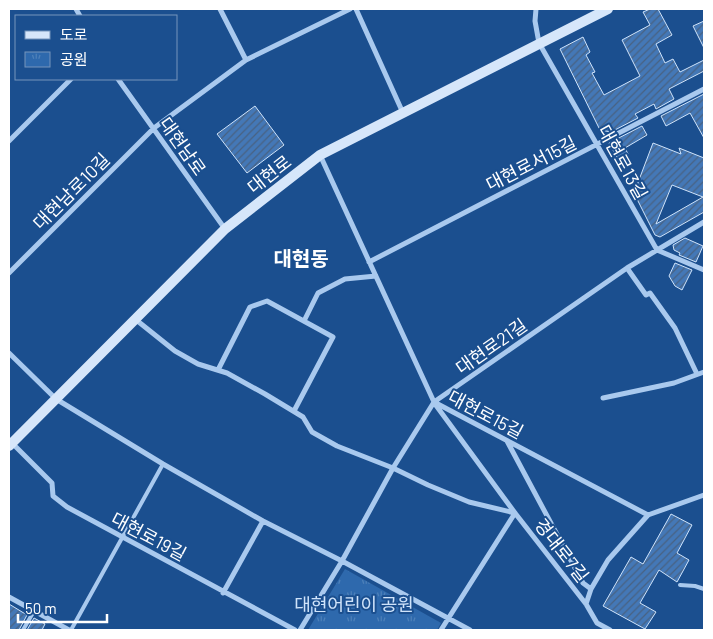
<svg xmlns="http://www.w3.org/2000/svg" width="713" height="639" font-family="Barlow,'Noto Sans KR',sans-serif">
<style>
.park{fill:url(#park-tufts)}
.building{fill:url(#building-hatch);stroke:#cfe3fa;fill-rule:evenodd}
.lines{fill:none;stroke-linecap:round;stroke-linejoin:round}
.service{stroke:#a9c9ee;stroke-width:4}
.minor{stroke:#a9c9ee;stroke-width:5}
.secondary{stroke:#d6e6fa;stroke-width:10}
.labels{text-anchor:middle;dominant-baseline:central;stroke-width:4;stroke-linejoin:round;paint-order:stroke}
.street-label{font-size:18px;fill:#fff;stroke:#1b4f8f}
.park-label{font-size:18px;fill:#cfe3fa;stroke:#1b4f8f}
.quarter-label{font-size:20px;font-weight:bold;fill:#fff;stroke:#1b4f8f}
</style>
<defs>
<pattern id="park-tufts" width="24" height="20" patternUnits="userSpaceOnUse" patternTransform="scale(1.25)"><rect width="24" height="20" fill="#2e69ad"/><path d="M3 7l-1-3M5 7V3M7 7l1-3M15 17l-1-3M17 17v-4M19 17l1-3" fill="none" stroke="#4d80b9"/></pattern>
<pattern id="building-hatch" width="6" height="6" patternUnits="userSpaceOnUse" patternTransform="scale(1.25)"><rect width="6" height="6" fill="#4478b7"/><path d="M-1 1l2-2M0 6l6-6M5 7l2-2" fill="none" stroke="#486282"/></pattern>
</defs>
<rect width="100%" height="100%" fill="#1b4f8f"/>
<path class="park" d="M345,569L441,623L437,630H308Z"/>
<path class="building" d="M650,9H658L672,35L656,44L665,63L673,59L680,72L704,60V71L669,89L674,99L656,109L654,104L635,114L638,118L611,132L600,130L560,49L583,37L590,52L586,55L595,72L592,73L604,95L640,76L622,40L650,25L643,12Z
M704,21V48L693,26Z
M704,94V138L690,113L666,126L661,116Z
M255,106L284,145L247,173L217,134Z
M642,126L647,135L625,148L628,154L618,159L609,143Z
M653,143L681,154L679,148L704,158V212L660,237L655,235L634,193ZM672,185L703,197L656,224Z
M685,238L703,246L696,262L679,255L680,253L674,250L673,245Z
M675,263L692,270L682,290L675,286L669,276Z
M671,514L692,525L677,553L689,560L677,582L659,570L640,603L656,612L645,629L603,606L631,557L643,564Z
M9,604L27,615L19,630H9Z
M34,618L45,624L42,630H27Z"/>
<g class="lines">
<path class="service" d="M680,585L695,586L704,589
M23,630L34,611
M71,630L163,464"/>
<path class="minor" d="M76,9L80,16
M220,9L246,60
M356,9L403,113
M536,9L535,21L539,43L657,250L704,270
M118,79L225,229
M9,141L71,79
M320,155L434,402L648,515
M369,262L704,89
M627,268L646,295L650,293L675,328L697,374
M9,273L154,128L246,60L350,9
M135,319L175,351L198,364L227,373L265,394L303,417L312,432L337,446L393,468L428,485L469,502L515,513
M304,321L318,293L345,279L376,276
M9,353L56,399L163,464L263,521L342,561L470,630
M218,370L250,307L267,301L333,337L294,411
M603,398L674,383L704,372
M435,404L515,513L586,604L597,623L610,630
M507,441L583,583L591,589
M12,443L52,483L53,496L67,507L295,630
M223,593L263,521
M9,597L69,630
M586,604L591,589L608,560L648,515L704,495
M300,630L342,561L393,468L434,402L627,268L704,222
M441,630L515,513"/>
<path class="secondary" d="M9,446L225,229L320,155L608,9"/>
</g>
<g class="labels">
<g class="street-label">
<text transform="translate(183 146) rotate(55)">대현남로</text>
<text transform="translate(623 162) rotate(61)">대현로13길</text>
<text transform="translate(531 163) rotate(-27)">대현로서15길</text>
<text transform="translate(269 174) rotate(-38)">대현로</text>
<text transform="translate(71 191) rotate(-45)">대현남로10길</text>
<text transform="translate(491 346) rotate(-35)">대현로21길</text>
<text transform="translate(486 414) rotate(28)">대현로15길</text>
<text transform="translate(149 536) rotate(28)">대현로19길</text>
<text transform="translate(562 550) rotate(52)">경대로7길</text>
</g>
<g class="park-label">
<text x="354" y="604">대현어린이 공원</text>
</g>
<g class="quarter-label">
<text x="301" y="258">대현동</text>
</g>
</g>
<rect width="713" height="639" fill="none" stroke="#ffffff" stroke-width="20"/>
<rect x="15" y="15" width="162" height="65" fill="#1b4f8f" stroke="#7695bc"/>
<rect x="25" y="31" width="25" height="8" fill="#d6e6fa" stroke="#7695bc"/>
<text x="60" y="40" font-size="15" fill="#ffffff">도로</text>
<rect x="25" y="52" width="25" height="15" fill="url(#park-tufts)" stroke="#7695bc"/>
<text x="60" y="65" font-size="15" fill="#ffffff">공원</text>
<path d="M18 614v8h89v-8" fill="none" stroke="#ffffff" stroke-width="2.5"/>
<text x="25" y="614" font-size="15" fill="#ffffff" stroke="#1b4f8f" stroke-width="4" paint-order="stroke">50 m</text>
</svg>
